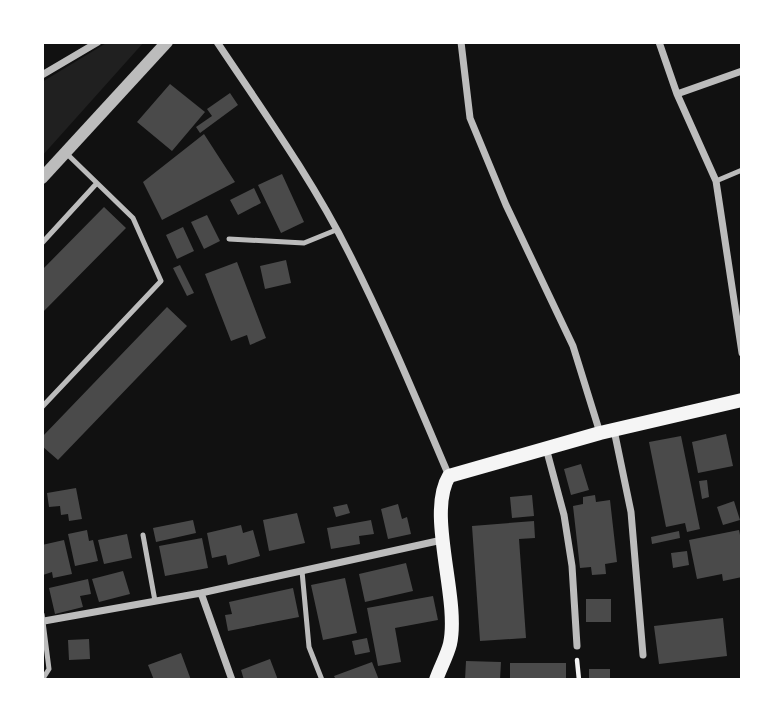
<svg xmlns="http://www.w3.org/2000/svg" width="784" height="722" font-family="'Fira Sans',sans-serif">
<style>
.green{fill:#202020}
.building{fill:#4a4a4a}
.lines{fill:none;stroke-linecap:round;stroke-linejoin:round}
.path{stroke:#f5f5f5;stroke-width:4.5}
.service{stroke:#bcbcbc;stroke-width:5}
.minor{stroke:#bcbcbc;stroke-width:7}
.tertiary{stroke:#bcbcbc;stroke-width:12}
.secondary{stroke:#f5f5f5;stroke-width:14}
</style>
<rect width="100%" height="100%" fill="#111"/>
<path class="green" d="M108,42H144L42,156V82Z"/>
<path class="building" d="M170,84L205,112L172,151L137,122Z
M230,93L238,105L200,133L196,127L212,116L207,109Z
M204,134L235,182L162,220L143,182Z
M282,174L304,222L281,233L258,185Z
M254,188L261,203L238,215L230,200Z
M104,207L126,228L42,313V270Z
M207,215L220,241L204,249L191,222Z
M183,227L194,251L177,259L166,235Z
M286,260L291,283L265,289L260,266Z
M237,262L266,338L250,345L247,335L231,341L205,274Z
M180,265L194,293L187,296L173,268Z
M167,307L187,326L58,460L42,446V437Z
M726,434L733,466L698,473L692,442Z
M681,436L700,529L687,532L685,523L666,527L649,442Z
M581,464L589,490L571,495L564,469Z
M707,480L709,497L702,499L699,481Z
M76,488L82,519L69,521L68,514L61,515L60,506L49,507L47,493Z
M532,495L534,516L512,518L510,497Z
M595,495L596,502L610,500L617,562L605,564L606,574L592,575L591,567L580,568L573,506L583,504V497Z
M734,501L740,520L723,525L717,507Z
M347,504L350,513L336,517L333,507Z
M398,504L402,519L407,517L411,534L388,539L381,509Z
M297,513L305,543L269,551L263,520Z
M193,520L196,533L156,542L153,528Z
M371,520L374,534L359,536L360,544L331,549L327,528Z
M534,521L535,538L519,539L526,638L480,641L472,526Z
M241,525L243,533L253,530L260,556L228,565L226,555L212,558L207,533Z
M87,530L89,541L93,540L98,561L75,566L68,534Z
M739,530L742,545V577L723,581L722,574L697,579L689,540Z
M679,531L680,538L652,544L651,537Z
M127,534L132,558L104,564L98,540Z
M202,538L208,568L165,576L159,546Z
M64,540L72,574L53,578L52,572L43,575L42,545Z
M687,551L689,565L673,568L671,553Z
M406,563L413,591L365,602L359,574Z
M123,571L130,594L99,602L92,579Z
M345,578L357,633L323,640L311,585Z
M88,579L91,594L80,596L83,607L55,614L49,588Z
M293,588L299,617L228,631L225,615L232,614L229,602Z
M433,596L438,620L395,628L401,662L378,666L367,608Z
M586,599H611V622H586Z
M723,618L727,656L659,664L654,626Z
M367,638L370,652L355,655L352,641Z
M89,639L90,659L69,660L68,640Z
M181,653L191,680H154L148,665Z
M270,659L278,680H244L241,670Z
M466,661L501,662L500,680H465Z
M372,662L379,680H336L334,676Z
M510,663H566V680H510Z
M589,669H610V680H589Z"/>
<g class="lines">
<path class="path" d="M577,660L579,680"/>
<path class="service" d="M716,181L742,170
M229,239L304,243L336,230
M42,243L97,183
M42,407L161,281L133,218L65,152
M143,535L155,601
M302,571L309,647L322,680
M42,614L49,669L42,680"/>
<path class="minor" d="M217,42C263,111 312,179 349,253C386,326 417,401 449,476
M461,42L470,118L506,205L573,346L600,433
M659,42L677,94L716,181L742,353
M42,75L98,42
M677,94L742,71
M614,430L631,512L643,655
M546,448L564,515L572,566L577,646
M201,593L232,680
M44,621L201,593L442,540"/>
<path class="tertiary" d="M42,178L167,42"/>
<path class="secondary" d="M436,680C440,668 447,656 450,644C460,598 426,514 449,476L600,433L742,400"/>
</g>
<rect width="784" height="722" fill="none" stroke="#ffffff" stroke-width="88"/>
</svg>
